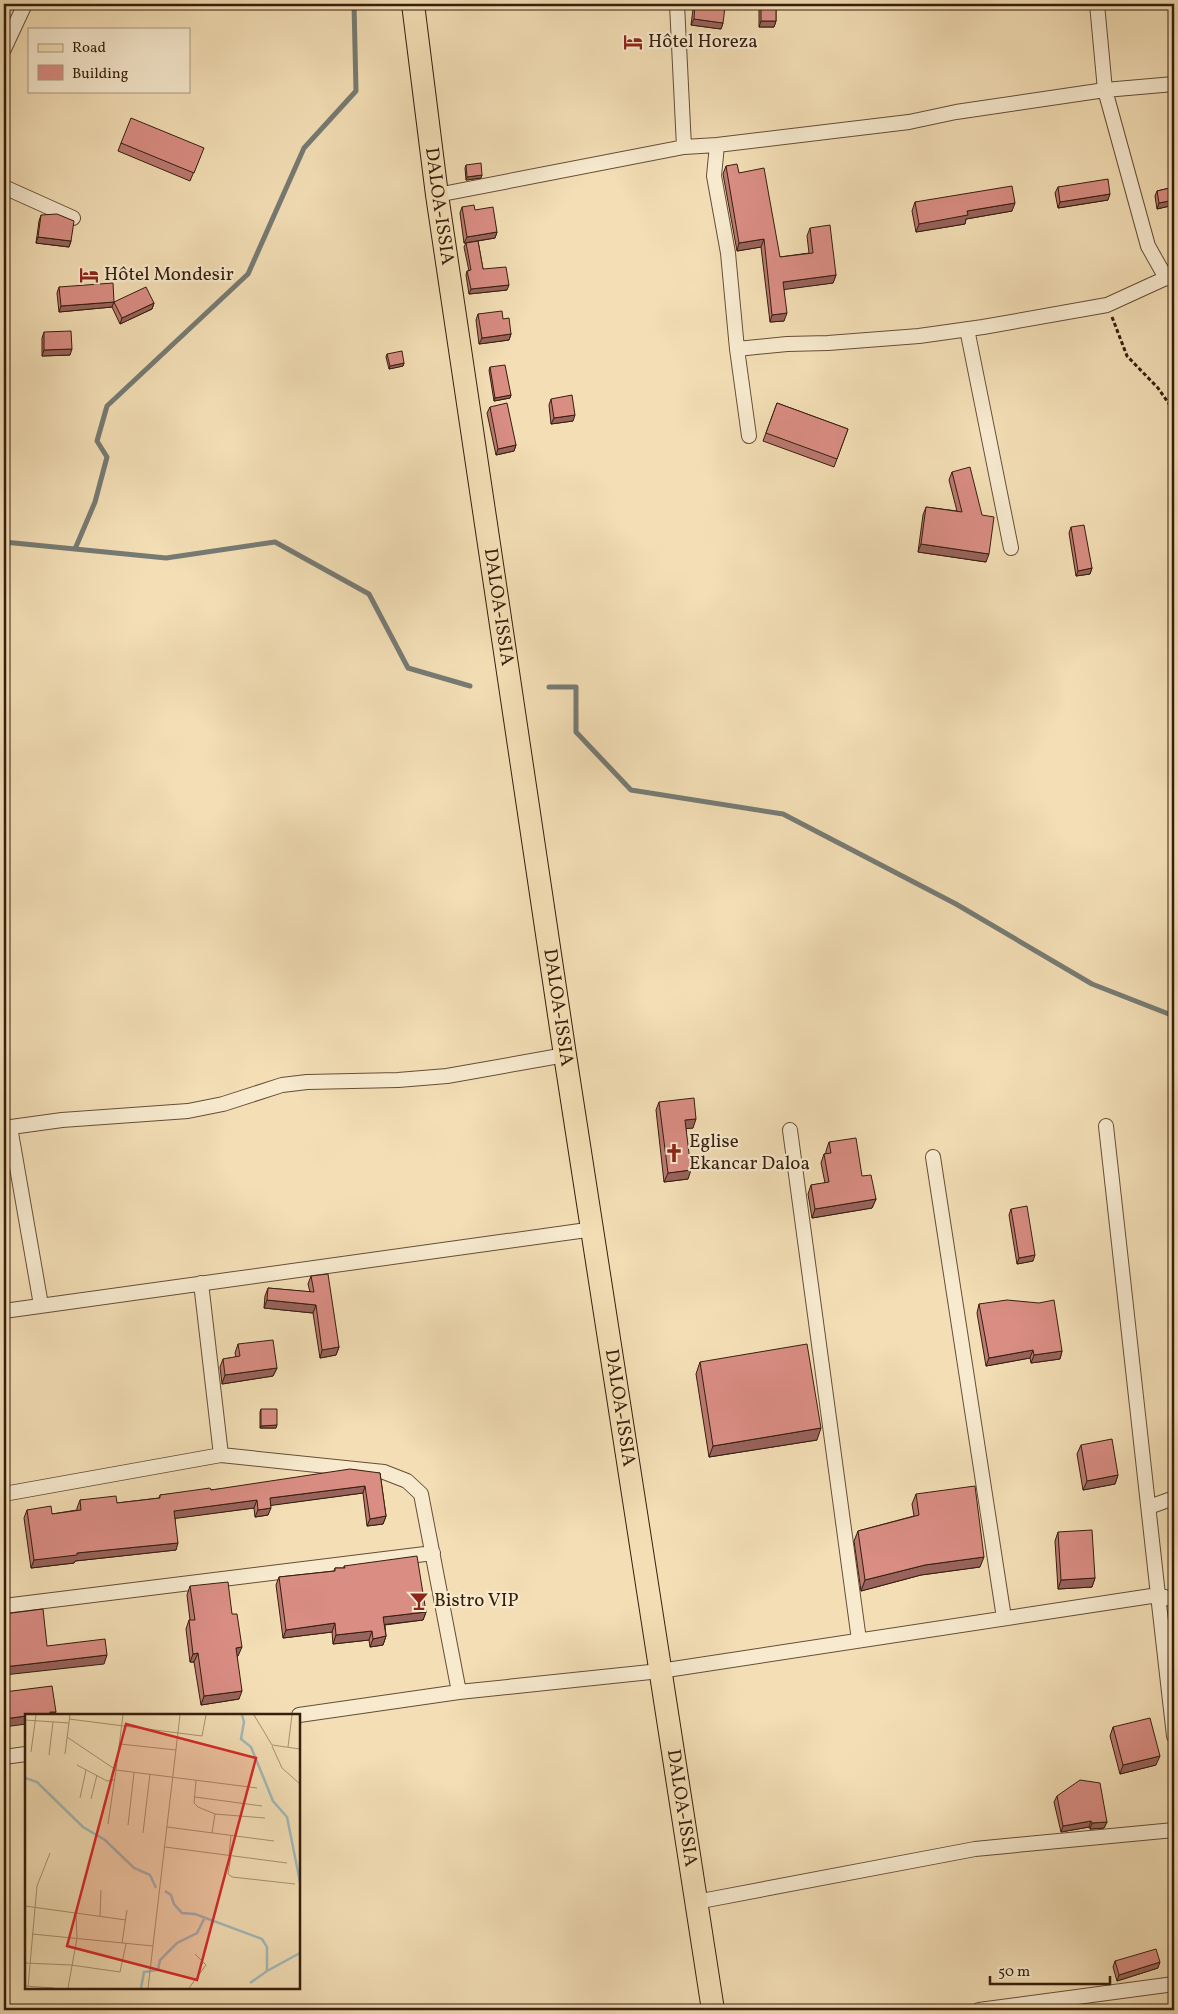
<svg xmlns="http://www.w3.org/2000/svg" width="1178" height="2014" font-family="Vollkorn,serif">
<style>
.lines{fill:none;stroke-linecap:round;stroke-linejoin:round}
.stream{stroke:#767b74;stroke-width:5}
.minor-casing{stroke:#654e37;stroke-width:16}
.primary-casing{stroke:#361e0d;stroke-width:24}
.path{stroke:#361e0d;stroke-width:3;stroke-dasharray:4 2.5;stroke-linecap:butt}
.minor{stroke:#f7eacf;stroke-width:14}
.primary{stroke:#f3deb5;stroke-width:22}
.wall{fill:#bb7971;stroke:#361e0d}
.shaded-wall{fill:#98635c;stroke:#361e0d}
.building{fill:#d98d83;stroke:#361e0d}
.labels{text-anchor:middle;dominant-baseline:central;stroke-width:4.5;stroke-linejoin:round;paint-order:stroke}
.poi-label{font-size:19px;fill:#361e0d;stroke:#f7eacf;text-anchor:start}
.street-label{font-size:19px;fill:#361e0d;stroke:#f7eacf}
.inset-river{fill:none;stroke:#a1b9b9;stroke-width:2.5}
.inset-road{fill:none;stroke:#a79172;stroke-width:1}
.view{fill:#d62828;fill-opacity:0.15;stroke:#d62828;stroke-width:2.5}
.inset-edge{fill:none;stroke:#361e0d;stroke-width:2.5}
</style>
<rect width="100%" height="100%" fill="#f3deb5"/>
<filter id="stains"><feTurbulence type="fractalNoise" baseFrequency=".004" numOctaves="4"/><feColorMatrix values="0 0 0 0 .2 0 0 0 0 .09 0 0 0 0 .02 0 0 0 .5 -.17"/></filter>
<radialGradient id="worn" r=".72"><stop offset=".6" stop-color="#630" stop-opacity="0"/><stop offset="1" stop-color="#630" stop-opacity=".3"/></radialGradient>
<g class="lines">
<path class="stream" d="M4,542L166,558L275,542L369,594L408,668L470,686
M75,549L95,502L107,457L97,441L107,406L248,274L304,148L356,91L354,4
M549,687H576V732L631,790L783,814L956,904L1092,984L1174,1016"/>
<g class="minor-casing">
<path id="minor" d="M677,4L684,147
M1097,4L1105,90L1148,246L1166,278
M4,49L25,4
M717,145L714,176L728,253L737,349L749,436
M4,187L73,218
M437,195L684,147L717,145L909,122L956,112L1105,90L1174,84
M967,329L1011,548
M737,349L787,344L828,343L919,336L983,327L1107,305L1166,278L1174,280
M1106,1126L1158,1595L1174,1600
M10,1127L41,1305
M4,1128L62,1120L188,1111L223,1104L282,1085L307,1082L398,1080L447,1076L565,1055
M790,1130L859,1640
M933,1157L1004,1618
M201,1283L221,1455
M4,1311L594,1229
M4,1494L221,1455L384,1472L407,1481L421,1494L459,1692
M1149,1507L1174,1498
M4,1606L433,1553
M299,1715L459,1692L660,1671L1158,1595L1174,1736
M4,1757L26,1754
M696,1902L975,1849L1174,1830
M979,2010L1174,1984"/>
</g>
<g class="primary-casing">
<g id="primary">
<path id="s1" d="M413,4L437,195L565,1055L713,2010"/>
</g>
</g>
<path class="path" d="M1112,317L1127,356L1158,388L1174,411"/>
<use href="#minor" class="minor"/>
<use href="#primary" class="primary"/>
</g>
<path class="wall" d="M695,4L723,23L721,29L691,25L693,9Z
M759,4H776V21L774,27H759Z
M121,143L200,157L190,181L118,151Z
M466,165L482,175L481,178L466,180L465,168Z
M726,166L739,173L780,257L809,253L807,236L810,228L836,275L833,283L784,289V321L770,322L761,247L737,251L723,174Z
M1058,187L1108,200L1058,208L1055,193Z
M1174,187V205L1157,209L1155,196L1157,191Z
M915,202L1012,211L966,219L965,224L916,232L912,211Z
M462,207L475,210L497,232L495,238L478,241L483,269L507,290L469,294L466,275L467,271H469L464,247L466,243L470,242L464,243L460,213Z
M41,215L71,241L69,247L36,243L39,221Z
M59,287L114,302L154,303L152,309L120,324L112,307L59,312L57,293Z
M478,314L503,319L511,334L509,340L479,344L476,320Z
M44,332L70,355L42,356V338Z
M387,354L404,363L403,366L389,369L386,357Z
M490,367L511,395L510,398L494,401L489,370Z
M551,399L573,421L551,424L549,405Z
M777,403L848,429L834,467L763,441Z
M490,407L516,445L514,451L496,455L487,413Z
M952,472L986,562L918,552L923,515L926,507L957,511L949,480Z
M1071,527L1092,568L1090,574L1076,576L1069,533Z
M659,1102L693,1128H686L688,1179L664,1182L656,1110Z
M829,1142L862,1176L876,1199L872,1208L812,1218L808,1194L811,1185L825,1183L821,1163L824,1154L826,1153V1151Z
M1011,1209L1033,1261L1017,1264L1009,1215Z
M311,1276L339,1347L336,1355L320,1358L313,1313L264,1308L265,1296L268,1288L310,1292L308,1284Z
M979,1304L1062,1351L1060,1359L1031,1363L1030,1358L986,1366L977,1313Z
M238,1344L277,1368L273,1376L222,1384L220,1367L223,1359L236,1357L235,1353Z
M700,1362L817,1440L709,1457L696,1374Z
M261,1409L276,1428H260V1412Z
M1081,1445L1118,1475L1115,1484L1083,1490L1077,1454Z
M380,1473L386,1516L383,1524L367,1526L363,1493L271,1505L268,1515L255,1517L254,1508L175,1518L176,1550L75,1561L74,1563L31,1568L24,1518L27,1510L52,1514L77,1510V1508L80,1500L117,1503L159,1498L160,1495Z
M916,1494L980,1567L921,1575L861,1591L854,1541L858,1531L914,1516L912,1504Z
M1058,1532L1095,1578L1092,1587L1058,1589L1055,1541Z
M344,1566L426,1612L423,1620L385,1625L386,1636L383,1645L370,1647L369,1640L333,1644L332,1632L283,1638L276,1585L279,1577L334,1571L335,1568H344Z
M190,1586L232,1614L238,1656H237L239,1699L201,1705L194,1662H190L186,1629L189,1620H190L187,1595Z
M1113,1727L1156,1765L1120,1774L1110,1736Z
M1057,1796L1107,1822L1104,1828L1090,1829L1089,1827L1061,1832L1054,1802Z
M1115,1961L1158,1968L1117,1981L1113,1967Z"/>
<path class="shaded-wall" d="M694,19L723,23L721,29L691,25Z
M761,21H776L774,27H759Z
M482,175L481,178L466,180L467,177Z
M1110,194L1108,200L1058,208L1060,202Z
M1174,200V205L1157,209L1159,203Z
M1015,203L1012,211L966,219L965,224L916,232L919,224L967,211Z
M497,232L495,238L464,243L467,237Z
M38,237L71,241L69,247L36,243Z
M764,239L761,247L737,251L739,243Z
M836,275L833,283L781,290L783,282Z
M509,285L507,290L469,294L471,289Z
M114,302L112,307L59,312L61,306Z
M154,303L152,309L120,324L122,318Z
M787,313L784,321L770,322L772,315Z
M511,334L509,340L479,344L482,338Z
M72,349L70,355L42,356L44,350Z
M404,363L403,366L389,369L390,366Z
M511,395L510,398L494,401L495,398Z
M575,415L573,421L551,424L554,418Z
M516,445L514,451L496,455L498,449Z
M921,544L989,554L986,562L918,552Z
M1092,568L1090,574L1076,576L1078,571Z
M696,1119L693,1128L682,1129L685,1120Z
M691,1170L688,1179L664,1182L668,1173Z
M876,1199L872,1208L812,1218L815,1209Z
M1035,1255L1033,1261L1017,1264L1019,1258Z
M267,1300L316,1305L313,1313L264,1308Z
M339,1347L336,1355L320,1358L322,1350Z
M1033,1350L1030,1358L986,1366L989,1358Z
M1062,1351L1060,1359L1031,1363L1034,1355Z
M277,1368L273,1376L222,1384L225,1375Z
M277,1425L276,1428H260L261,1426Z
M821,1428L817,1440L709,1457L713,1446Z
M1118,1475L1115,1484L1083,1490L1087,1481Z
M365,1486L363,1493L267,1506L270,1498Z
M257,1500L254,1508L171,1519L174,1511Z
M271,1508L268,1515L255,1517L258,1510Z
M386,1516L383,1524L367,1526L370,1519Z
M178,1543L176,1550L75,1561L74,1563L31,1568L34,1560L77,1553Z
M984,1557L980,1567L921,1575L861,1591L865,1580L925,1565Z
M1095,1578L1092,1587L1058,1589L1061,1580Z
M426,1612L423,1620L380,1625L383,1617Z
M335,1623L332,1632L283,1638L286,1630Z
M372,1631L369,1640L333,1644L336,1635Z
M386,1636L383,1645L370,1647L373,1639Z
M242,1647L238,1656L232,1657L236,1648Z
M198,1653L194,1662H190L193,1654Z
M107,1655L104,1664L4,1675V1667Z
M242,1691L239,1699L201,1705L204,1696Z
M50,1712H56L54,1715H49Z
M26,1716V1724L4,1727V1719Z
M1160,1756L1156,1765L1120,1774L1123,1765Z
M1091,1821L1089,1827L1061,1832L1063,1826Z
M1107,1822L1104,1828L1090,1829L1092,1823Z
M1160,1962L1158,1968L1117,1981L1119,1975Z"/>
<path class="building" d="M695,4L725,7L723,23L694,19Z
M761,4H776V21H761Z
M131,118L204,148L194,173L121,143Z
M481,163L482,175L467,177L466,165Z
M737,164L739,173L764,168L780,257L813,253L810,228L830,225L836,275L783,282L787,313L772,315L764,239L739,243L726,166Z
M1108,179L1110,194L1060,202L1058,187Z
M1012,186L1015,203L967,211L968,215L919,224L915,202Z
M1174,187V200L1159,203L1157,191Z
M474,205L475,210L493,207L497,232L467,237L462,207Z
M57,214L74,221L71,241L38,237L41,215Z
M478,241L483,269L506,267L509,285L471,289L467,271L471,270L466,243Z
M113,283L114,302L61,306L59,287Z
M146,287L154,303L122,318L114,302Z
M502,311L503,319L509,318L511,334L482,338L478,314Z
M71,331L72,349L44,350V332Z
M402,351L404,363L390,366L387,354Z
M505,365L511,395L495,398L490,367Z
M572,395L575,415L554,418L551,399Z
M507,403L516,445L498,449L490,407Z
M777,403L848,429L837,459L766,433Z
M970,467L982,515L994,517L989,554L921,544L926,507L962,512L952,472Z
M1084,525L1092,568L1078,571L1071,527Z
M694,1098L696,1119L685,1120L691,1170L668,1173L659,1102Z
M856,1138L862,1176L871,1175L876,1199L815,1209L811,1185L829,1182L824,1154L831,1153L829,1142Z
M1027,1206L1035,1255L1019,1258L1011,1209Z
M328,1274L339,1347L322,1350L316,1305L267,1300L268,1288L314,1292L311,1276Z
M1007,1300L1039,1303L1054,1300L1062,1351L1034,1355L1033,1350L989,1358L979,1304Z
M273,1340L277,1368L225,1375L223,1359L240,1356L238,1344Z
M807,1344L821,1428L713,1446L700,1362Z
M261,1409H277V1425L261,1426Z
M1112,1439L1118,1475L1087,1481L1081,1445Z
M350,1469L380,1473L386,1516L370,1519L365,1486L270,1498L271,1508L258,1510L257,1500L174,1511L178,1543L77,1553V1555L34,1560L27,1510L51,1506L52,1514L81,1510L80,1500L116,1496L117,1503L160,1498V1495L210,1488L211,1490Z
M975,1486L984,1557L925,1565L865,1580L858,1531L919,1515L916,1494Z
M1092,1530L1095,1578L1061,1580L1058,1532Z
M417,1556L426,1612L383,1617L386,1636L373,1639L372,1631L336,1635L335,1623L286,1630L279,1577L335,1571V1568H345L344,1566Z
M228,1582L232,1614H237L242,1647L236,1648L242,1691L204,1696L198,1653L193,1654L189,1620H195L190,1586Z
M43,1609L47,1646L105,1639L107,1655L4,1667V1614Z
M4,1686V1692L52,1686L56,1712H50V1715H26V1716L4,1719Z
M1150,1718L1160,1756L1123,1765L1113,1727Z
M1080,1780L1100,1783L1107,1822L1092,1823L1091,1821L1063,1826L1057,1796Z
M1156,1949L1160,1962L1119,1975L1115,1961Z"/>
<defs>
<g id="hotel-bare" transform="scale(1.5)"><path d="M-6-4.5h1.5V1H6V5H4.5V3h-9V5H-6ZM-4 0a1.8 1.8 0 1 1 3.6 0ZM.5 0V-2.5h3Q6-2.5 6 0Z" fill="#8f2418" stroke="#f7eacf" stroke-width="2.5" paint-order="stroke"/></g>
<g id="church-bare" transform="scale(1.5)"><path d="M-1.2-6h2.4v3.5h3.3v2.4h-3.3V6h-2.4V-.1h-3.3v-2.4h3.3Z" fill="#8f2418" stroke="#f7eacf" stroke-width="2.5" paint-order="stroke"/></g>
<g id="bar-bare" transform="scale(1.5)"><path d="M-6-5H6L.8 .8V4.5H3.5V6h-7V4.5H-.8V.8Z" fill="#8f2418" stroke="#f7eacf" stroke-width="2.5" paint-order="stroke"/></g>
</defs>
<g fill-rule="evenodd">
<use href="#hotel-bare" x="633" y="42"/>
<use href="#hotel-bare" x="89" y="275"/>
<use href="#church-bare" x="674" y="1153"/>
<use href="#bar-bare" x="419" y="1601"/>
</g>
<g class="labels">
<g class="poi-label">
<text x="648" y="42">Hôtel Horeza</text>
<text x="104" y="275">Hôtel Mondesir</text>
<text x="689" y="1142">Eglise<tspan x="689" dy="22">Ekancar Daloa</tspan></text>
<text x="434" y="1601">Bistro VIP</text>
</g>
<g class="street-label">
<text stroke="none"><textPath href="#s1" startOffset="204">DALOA-ISSIA</textPath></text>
<text stroke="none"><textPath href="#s1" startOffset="609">DALOA-ISSIA</textPath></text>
<text stroke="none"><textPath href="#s1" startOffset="1014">DALOA-ISSIA</textPath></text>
<text stroke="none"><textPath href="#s1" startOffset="1419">DALOA-ISSIA</textPath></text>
<text stroke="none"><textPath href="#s1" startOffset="1824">DALOA-ISSIA</textPath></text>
</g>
</g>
<g transform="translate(25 1714)">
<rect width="275" height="275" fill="#f3deb5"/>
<path class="inset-river" d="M217,1L219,8L216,25L226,33L248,87L262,103L275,168M0,64L12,68L58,113L80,126L109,154L125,161L131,174M140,177L146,181L149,190L157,199L170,200L237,225L242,233V257L275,239M225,269L242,257M116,274L119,258L133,256L135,246L152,229L172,219L179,205"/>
<path class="inset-road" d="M98,1L91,56L232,74M229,1L247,31L275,35M44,5L177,22L181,1M0,6L44,9M42,23L91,56L83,110M95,30L151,36M247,32L257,54L275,70M263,33L267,1M6,38L11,1M40,40L45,1M24,41L28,8M52,51L82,67L89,66M171,67L169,89L173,93L190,100L240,104M170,83L237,92M55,84L61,56M66,85L72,61M103,111L109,59M142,113L249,127M118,119L125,60M187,119L190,100M140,133L262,149M204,142L206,121M206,142L203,160L207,163L270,170M0,192L101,206M75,202L76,176M7,220L128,232M97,229L102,196M0,249L46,251L95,258L101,230M0,272L29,274M3,273L12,172L25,139M43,274L52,224L51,201M123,274L155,1M164,274L181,251L170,240"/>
<path class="view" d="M101,10L231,44L172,266L42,232Z"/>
<rect width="275" height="275" class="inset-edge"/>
</g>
<rect width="1178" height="2014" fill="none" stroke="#f3deb5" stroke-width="20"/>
<rect x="5" y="5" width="1168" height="2004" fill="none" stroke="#361e0d" stroke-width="2.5"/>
<rect x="10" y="10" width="1158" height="1994" fill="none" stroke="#361e0d"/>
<rect x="28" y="28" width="162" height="65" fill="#f7eacf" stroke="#aa9881"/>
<rect x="38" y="44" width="25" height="8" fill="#f3deb5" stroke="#aa9881"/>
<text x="72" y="52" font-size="15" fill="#361e0d">Road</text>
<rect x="38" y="65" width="25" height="15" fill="#d98d83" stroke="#aa9881"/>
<text x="72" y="78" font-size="15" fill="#361e0d">Building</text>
<path d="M990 1976v8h120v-8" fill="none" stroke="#361e0d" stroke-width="2.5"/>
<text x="998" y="1976" font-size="15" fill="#361e0d" stroke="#f7eacf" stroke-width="4" paint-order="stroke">50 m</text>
<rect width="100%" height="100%" filter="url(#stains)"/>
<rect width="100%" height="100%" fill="url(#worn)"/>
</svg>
